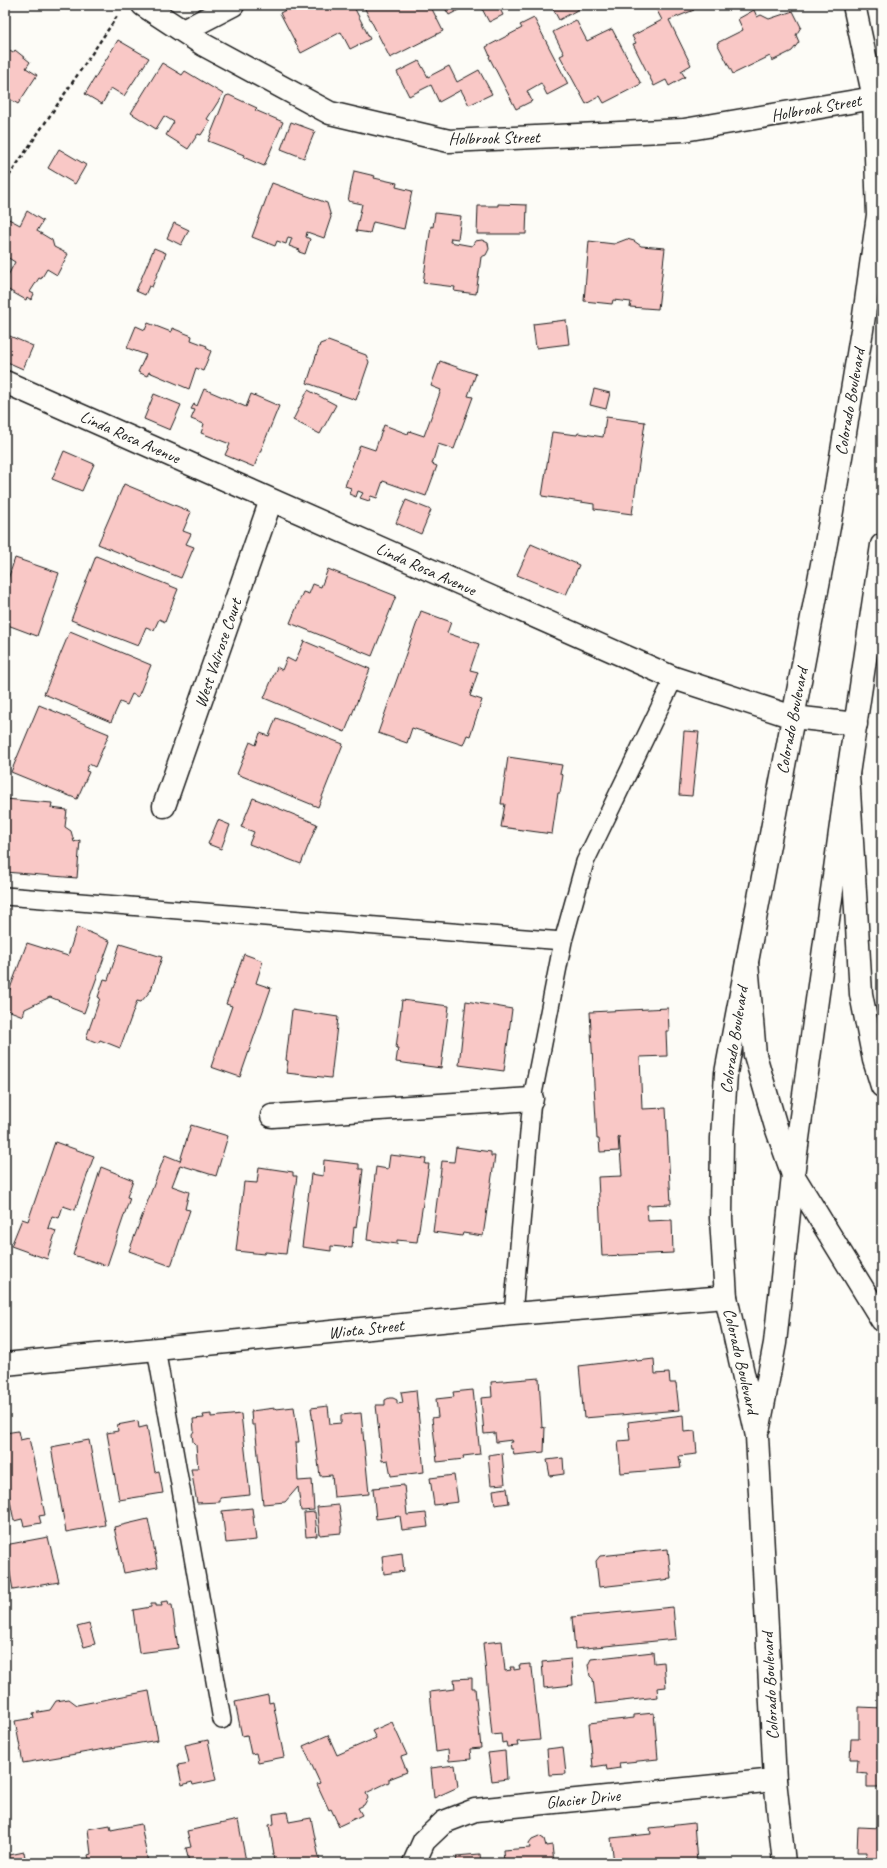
<svg xmlns="http://www.w3.org/2000/svg" width="887" height="1868" font-family="Caveat,sans-serif">
<style>
.building{fill:#f9c8c6;stroke:#1c1c1c}
.lines{fill:none;stroke-linecap:round;stroke-linejoin:round}
.service-casing{stroke:#1c1c1c;stroke-width:20}
.minor-casing{stroke:#1c1c1c;stroke-width:25}
.primary-casing{stroke:#1c1c1c;stroke-width:25}
.motorway-casing{stroke:#1c1c1c;stroke-width:25}
.path{stroke:#1c1c1c;stroke-width:2.5;stroke-dasharray:4 3;stroke-linecap:butt}
.service{stroke:#fdfcf7;stroke-width:17}
.minor{stroke:#fdfcf7;stroke-width:22}
.primary{stroke:#fdfcf7;stroke-width:22}
.motorway{stroke:#fdfcf7;stroke-width:22}
.labels{text-anchor:middle;dominant-baseline:central;stroke-width:3;stroke-linejoin:round;paint-order:stroke}
.street-label{font-size:17px;fill:#1c1c1c;stroke:#fdfcf7}
</style>
<rect width="100%" height="100%" fill="#fdfcf7"/>
<filter id="ink" filterUnits="userSpaceOnUse"><feTurbulence type="fractalNoise" baseFrequency=".025" numOctaves="2"/><feDisplacementMap in="SourceGraphic" scale="8" xChannelSelector="R" yChannelSelector="G"/><feConvolveMatrix kernelMatrix="1 2 1 2 8 2 1 2 1" color-interpolation-filters="sRGB"/></filter>
<g filter="url(#ink)">
<path class="building" d="M295,5H353L370,39L350,49L341,32L301,53L280,13Z
M363,5H430L443,31L390,58Z
M443,5H468L449,15Z
M480,5H498L503,15L489,22Z
M551,5H577L579,9L559,20Z
M654,5H691L694,10L669,20L691,65L681,71L685,77L669,86L666,80L654,86L633,44L636,43L632,36L662,20Z
M754,10L757,17L761,15L769,19L793,11L801,27L796,35L799,42L792,51L772,61L770,56L733,74L717,43L743,30L738,19Z
M534,18L568,84L547,95L541,83L527,91L532,101L516,109L489,57L490,56L486,47L522,28L520,25Z
M576,20L587,41L612,29L641,84L604,103L600,96L586,104L560,56L564,54L553,32Z
M118,40L149,58L124,96L111,88L102,104L85,94Z
M5,48L13,53L15,50L30,62L26,68L37,75L18,104L5,96Z
M419,61L428,77L449,66L457,82L479,70L492,94L469,105L461,90L439,102L431,85L409,96L397,72Z
M162,63L182,75L185,71L223,94L207,119L210,121L201,135L198,134L188,149L166,135L174,122L164,116L156,129L131,113Z
M229,95L257,108L255,110L283,122L264,166L243,157L244,155L208,141L226,96Z
M291,122L315,131L304,158L281,149Z
M59,149L86,165L75,184L48,168Z
M354,171L375,176L374,178L397,183L396,187L412,191L404,229L373,222L370,233L356,231L362,204L348,201Z
M272,183L327,203L331,217L324,238L307,232L306,237L310,239L305,254L299,252L300,250L289,246L292,238L288,237L286,244L277,241L275,246L252,237Z
M498,204L527,205L526,234H477L478,206H498Z
M27,211L43,221L37,231L52,240L54,247L68,254L57,275L47,269L41,279L39,278L30,292L34,294L31,300L27,297L26,300L5,288V281L15,262L5,256V249L7,245L5,244V217L20,225Z
M435,213L461,216L458,239L451,238L450,242L472,246L475,241L482,240L488,243L489,249L486,255L481,257L476,294L454,291L455,287L423,283L431,226L433,227Z
M174,223L189,230L181,245L167,238Z
M627,239L634,241L641,246L665,248L658,309L630,307L631,302L613,300L612,304L584,301L589,241L614,244Z
M154,248L166,253L152,287L149,286L145,295L136,291Z
M566,320L569,344L536,348L533,324Z
M148,323L171,332L172,328L192,336L191,340L207,346L206,348L211,351L203,371L196,368L189,389L149,372L147,376L138,372L146,355L127,348L136,326L145,330Z
M5,334L33,346L23,369L5,361Z
M328,341L366,355L369,362L356,400L307,383L320,344Z
M440,361L476,374L468,396L473,397L454,449L438,444L432,464L437,466L426,496L383,481L377,498L371,496L369,501L360,498L363,493L358,491L356,497L349,494L351,488L345,486L360,445L375,450L384,425L408,434L409,431L424,436L441,390L431,386Z
M204,389L246,407L251,394L279,406L254,467L225,455L230,444L201,433L204,424L191,419L195,410L191,409L194,404L197,406Z
M594,389L610,393L606,409L590,405Z
M308,390L336,405L320,434L293,420Z
M154,394L181,405L170,430L144,419Z
M606,417L645,422L632,514L594,509V504L542,496L552,432L577,435L578,433L603,437Z
M64,451L94,464L82,491L52,479Z
M124,484L191,512L183,531L191,534L186,544L194,547L181,578L98,544Z
M406,500L431,510L421,534L396,523Z
M531,544L579,565L566,595L517,575Z
M96,556L178,589L165,622L159,619L154,630L146,627L138,646L71,620Z
M15,558L59,573L37,636L5,624V588Z
M328,569L396,596L372,656L290,623L303,592L309,594L313,584L321,587Z
M421,611L451,622L447,633L479,644L470,670L478,672L470,696L482,700L470,736L467,735L463,745L412,728L407,743L378,733Z
M70,631L151,665L138,697L132,694L127,705L120,702L111,722L44,694Z
M304,641L370,669L345,732L264,698L277,667L282,670L287,658L295,662Z
M39,705L109,734L95,767L89,764L86,771L89,772L77,799L11,772Z
M276,718L343,744L318,807L237,774L250,742L256,745L260,733L269,736Z
M684,731L699,732L692,796L679,795Z
M508,757L562,765L560,774L563,775L560,793H558L552,834L501,827L505,804H501Z
M253,798L317,824L301,864L249,844L254,832L241,827Z
M5,799L52,803L51,808L67,810L65,827L71,831L74,842L80,840L77,878L5,872Z
M218,820L230,825L221,849L208,844Z
M77,927L110,941L84,1013L71,1008L67,1004L50,997L25,1009L23,1016L5,1009V1002L27,943L68,956Z
M120,944L162,957L151,990L141,1002L137,1001L120,1048L100,1040L98,1043L86,1038L100,998L98,997L104,979L108,980Z
M244,954L263,961L256,983L271,988L240,1077L211,1067L232,1006L226,1004Z
M402,1000L449,1006L441,1068L396,1062L398,1048H396Z
M466,1001L512,1009L504,1071L459,1065Z
M668,1008L669,1031H666L667,1056L640,1057L642,1109L666,1108L671,1204L647,1205L648,1221L672,1220L673,1253L602,1256L598,1177L622,1176L619,1136L618,1137L619,1151L600,1152L599,1139H597L590,1012Z
M292,1010L338,1017L331,1078L286,1073L288,1061L286,1060Z
M191,1125L228,1136L216,1176L180,1165L172,1186L189,1192L185,1209L190,1210L171,1266L129,1251L165,1155L180,1161Z
M55,1142L94,1156L75,1210L63,1206L59,1218L52,1216L48,1228L56,1231L47,1259L11,1246L22,1219L28,1221Z
M456,1147L491,1152V1156H495L483,1236L463,1233L462,1236L433,1232L442,1161L454,1162Z
M390,1155L426,1159L425,1164H429L417,1242L397,1240V1244L367,1240L376,1167L388,1169Z
M324,1160L359,1164V1169H363L356,1228L354,1227L352,1248L331,1246V1251L302,1247L311,1174L323,1176Z
M101,1167L133,1180L127,1197L130,1198L107,1266L73,1255Z
M259,1167L293,1172V1176H297L286,1254L265,1252L264,1254L236,1251L244,1182L257,1183Z
M636,1359L637,1361L654,1359L655,1374L669,1373L670,1383H676L679,1410L584,1418L579,1366Z
M539,1378L542,1428L545,1427L544,1452L514,1455L513,1449H511L510,1442H513L512,1440L496,1442L495,1433L484,1434L481,1398L492,1397L491,1382Z
M416,1390L424,1472L391,1476L388,1460L382,1461L376,1405H385V1400L389,1398H393L397,1400V1404L403,1403L401,1392Z
M473,1390L480,1454L463,1456L464,1459L437,1462L432,1418L438,1417L436,1399L454,1397L453,1392Z
M328,1406L330,1424L341,1423V1415L361,1413L369,1494L334,1497L332,1475L320,1476L311,1408Z
M294,1407L299,1442H296L298,1481L312,1480L314,1510L301,1511L298,1487L285,1502L263,1504L255,1425H252L251,1411L275,1408L276,1409Z
M211,1414V1417L241,1414L250,1495L220,1498V1502L197,1503L191,1469H198L196,1445L193,1442L192,1434L194,1431L193,1419L204,1418L203,1415Z
M683,1415L684,1432L695,1431L697,1454L679,1456L681,1468L621,1473L618,1441L630,1440L628,1422Z
M138,1421L139,1428L147,1426L155,1472L159,1471L163,1493L119,1500L107,1433L118,1431L117,1425Z
M18,1431L20,1440L29,1438L45,1515L39,1516L41,1523L24,1526L22,1519L14,1521L8,1491H5V1433Z
M89,1440L105,1525L66,1532L51,1447Z
M502,1453L505,1484L491,1485L488,1455Z
M563,1458L564,1474L550,1476L547,1460Z
M454,1475L458,1502L434,1505L430,1478Z
M404,1485L407,1515L426,1513L428,1527L402,1530L400,1516L376,1519L373,1488Z
M507,1488L509,1503L495,1505L493,1490Z
M339,1505L342,1526H341V1533L320,1535L317,1507Z
M252,1508L256,1540L226,1543L222,1511Z
M315,1512L317,1536L306,1537L304,1513Z
M148,1519L158,1567L124,1573L114,1527Z
M48,1537L59,1582L13,1590L5,1545Z
M668,1549L671,1579L599,1587L596,1561L600,1556Z
M402,1553L404,1571L384,1574L382,1556Z
M168,1601L169,1605H172L178,1648L139,1653L133,1610L151,1607V1604H156V1606H162L161,1602Z
M673,1607L676,1639L575,1649L572,1617Z
M89,1624L95,1644L84,1647L77,1627Z
M502,1641L505,1671L511,1670L510,1667H514V1670L520,1669L519,1665L530,1664V1668H532L540,1740L517,1742L518,1746L507,1747L506,1742L502,1743L501,1734L492,1735L483,1643Z
M653,1652L654,1663L664,1662L666,1687L657,1688L658,1697L596,1704L593,1679L590,1676L588,1665L591,1659Z
M571,1659L573,1685L544,1688L542,1662Z
M472,1678V1688H475L481,1748L470,1749L471,1759L449,1761L448,1750L436,1752L430,1692L455,1689L454,1679Z
M149,1691L158,1740L23,1763L15,1721L34,1718L33,1713L50,1710L56,1701L69,1699L77,1705Z
M268,1695L269,1703L273,1702L284,1757L258,1762L256,1753L251,1754L247,1735L242,1736L235,1702Z
M859,1707L882,1708V1787H867V1774L857,1773L858,1759H850L851,1739H859Z
M654,1713L658,1759L619,1763L620,1768L607,1770L606,1765L593,1767L589,1723L634,1718V1715Z
M392,1722L407,1755L401,1757L407,1772L389,1779V1782L366,1793L368,1798L364,1805L358,1808L362,1815L339,1826L331,1809L329,1810L317,1784L320,1783L303,1746L328,1735L337,1755L376,1738L372,1731Z
M208,1740L216,1780L193,1785L192,1782L182,1785L178,1765L189,1763L185,1745Z
M563,1747L566,1774L549,1775L547,1749Z
M505,1751L507,1779L492,1781L488,1753Z
M455,1765L458,1787L434,1798L431,1768Z
M287,1812L289,1822L311,1818L320,1863H274L273,1854H274L269,1825L274,1824L273,1814Z
M238,1820L246,1861H244V1863H189L186,1848L191,1847L187,1831Z
M694,1823L697,1863H614L611,1838L651,1834L650,1828Z
M141,1824L148,1863H90L88,1855L91,1854L88,1829L110,1825L111,1830Z
M858,1827L882,1828V1863H866L867,1852H857Z
M539,1836L544,1839L546,1846L552,1845L554,1863H504L503,1850L530,1848L529,1843L532,1839Z
M24,1852L26,1863H5V1856Z
M480,1854L481,1863H457L456,1856Z"/>
<g class="lines">
<g class="service-casing">
<path id="service" d="M5,896L563,941
M513,1314L532,1099L563,941L585,862L674,678
M156,1349L222,1720"/>
</g>
<g class="minor-casing">
<path id="minor" d="M143,5L204,45L330,113L449,141L684,130L874,98
M183,31L233,5
M5,382L674,678L793,717L856,724
M164,806L271,500
M272,1116L532,1099
M5,1364L513,1314L726,1297
M414,1863L424,1841L444,1822L475,1810L775,1780"/>
</g>
<g class="primary-casing">
<path id="primary" d="M759,1427L775,1343L793,1175L848,774L882,545
M784,1863L775,1780L757,1436L726,1297L721,1218L722,1138L726,1073L832,511L862,330L878,215L874,98L854,5"/>
</g>
<g class="motorway-casing">
<path id="motorway" d="M848,774L861,994L874,1060L882,1086
M747,963L755,1055L776,1127L793,1175L882,1320"/>
</g>
<path class="path" d="M5,182L118,15"/>
<use href="#service" class="service"/>
<use href="#minor" class="minor"/>
<use href="#primary" class="primary"/>
<use href="#motorway" class="motorway"/>
</g>
</g>
<g class="labels">
<g class="street-label">
<text transform="translate(816 108) rotate(-10)">Holbrook Street</text>
<text transform="translate(494 138) rotate(-1)">Holbrook Street</text>
<text transform="translate(850 402) rotate(-80)">Colorado Boulevard</text>
<text transform="translate(130 437) rotate(24)">Linda Rosa Avenue</text>
<text transform="translate(426 569) rotate(24)">Linda Rosa Avenue</text>
<text transform="translate(218 653) rotate(-71)">West Valirose Court</text>
<text transform="translate(792 721) rotate(-79)">Colorado Boulevard</text>
<text transform="translate(734 1040) rotate(-81)">Colorado Boulevard</text>
<text transform="translate(366 1329) rotate(-6)">Wiota Street</text>
<text transform="translate(741 1361) rotate(77)">Colorado Boulevard</text>
<text transform="translate(770 1686) rotate(-93)">Colorado Boulevard</text>
<text transform="translate(583 1799) rotate(-6)">Glacier Drive</text>
</g>
</g>
<rect width="887" height="1868" fill="none" stroke="#fdfcf7" stroke-width="20"/>
<rect x="10" y="10" width="867" height="1848" fill="none" stroke="#1c1c1c" stroke-width="1.5" filter="url(#ink)"/>
</svg>
